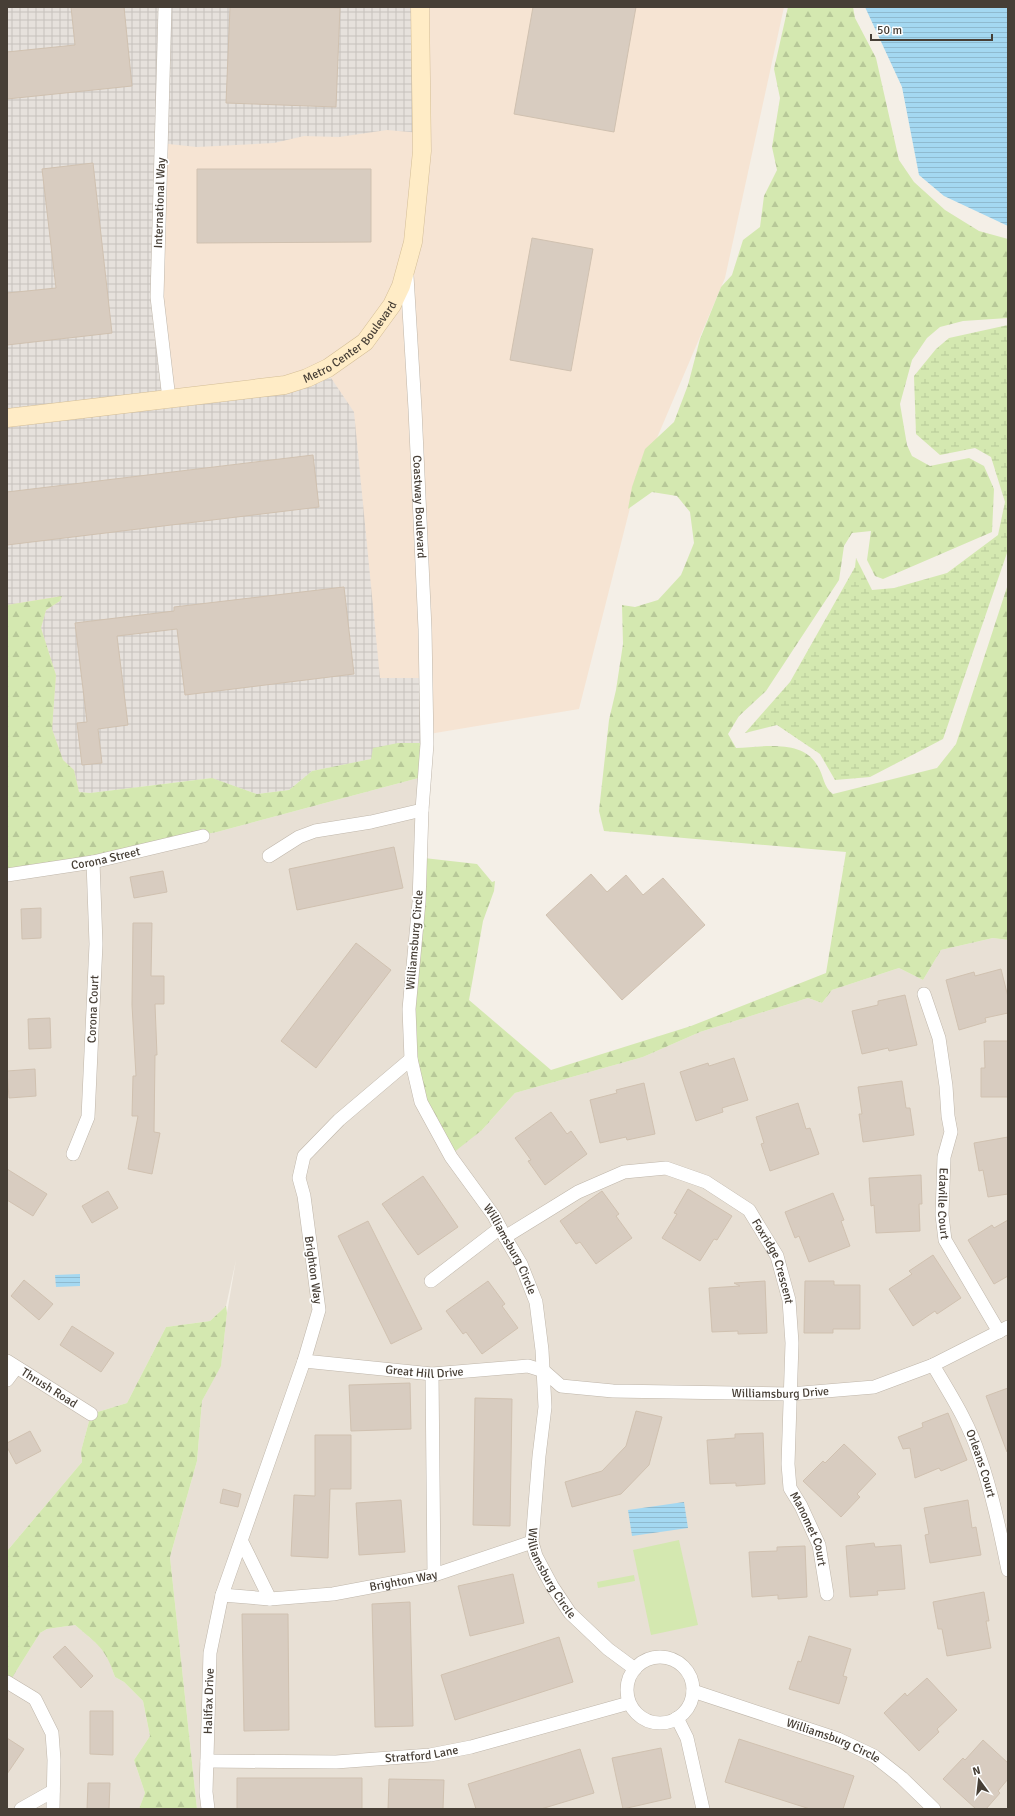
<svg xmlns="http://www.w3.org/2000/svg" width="1015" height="1816" font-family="Signika,sans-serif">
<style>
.residential{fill:#e8e0d5}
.commercial{fill:#f6e4d3}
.industrial{fill:url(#industrial-grid)}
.green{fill:#d4e8b0}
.forest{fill:url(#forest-firs)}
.wetland{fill:url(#wetland-marsh)}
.water{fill:url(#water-rules)}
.building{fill:#d8ccc0;stroke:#d0c1b0}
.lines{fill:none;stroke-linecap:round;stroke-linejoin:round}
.street-casing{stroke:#bfb6aa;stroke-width:14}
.secondary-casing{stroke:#d4be97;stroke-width:19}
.street{stroke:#fff;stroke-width:13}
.secondary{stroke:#ffecc6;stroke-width:18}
.labels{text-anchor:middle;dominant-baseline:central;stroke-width:3.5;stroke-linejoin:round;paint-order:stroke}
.street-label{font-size:12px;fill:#473f36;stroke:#fff}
</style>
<defs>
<pattern id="industrial-grid" width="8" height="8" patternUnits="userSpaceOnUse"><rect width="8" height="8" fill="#e6e1dc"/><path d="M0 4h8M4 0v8" fill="none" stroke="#c7c2bd"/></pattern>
<pattern id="forest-firs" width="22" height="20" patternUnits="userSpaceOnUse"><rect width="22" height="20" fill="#d4e8b0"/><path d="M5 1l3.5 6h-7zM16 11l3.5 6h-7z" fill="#b7c898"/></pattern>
<pattern id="wetland-marsh" width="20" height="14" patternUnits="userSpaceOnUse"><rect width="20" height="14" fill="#d4e8b0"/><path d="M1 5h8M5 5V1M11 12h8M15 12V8" fill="none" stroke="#b7c898"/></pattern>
<pattern id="water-rules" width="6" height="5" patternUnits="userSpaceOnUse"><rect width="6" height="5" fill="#a4d8f1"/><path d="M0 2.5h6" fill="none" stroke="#8fbacf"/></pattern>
</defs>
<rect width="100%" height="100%" fill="#f4efe7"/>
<path class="residential" d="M426,776L425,850L482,1130L515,1093L643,1057L700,1032L808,998L822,1003L832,990L899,968L923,980L941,950L993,938L1008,940V1809H197L170,1557L197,1461L202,1401L221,1365L227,1313L236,1260L226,1306L210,1321L166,1327L127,1403L91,1414L81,1451L82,1462L7,1551V872L217,832Z
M75,1625L101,1647L108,1657L115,1677L124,1682L143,1701L150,1736L134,1760L145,1793L139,1809H7V1680L10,1681L40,1633L47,1629Z"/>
<path class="commercial" d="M7,7H784L725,278L634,492L579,709L33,800L7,625Z"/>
<path class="industrial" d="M7,7H420L421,133L387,130L339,137L304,136L274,143L197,147L159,143L156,263L171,400L325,369L354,412L380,678H425L426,743H398L372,759L312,771L289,790L257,794L211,778L90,793L79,792L74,770L63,760L52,729L56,675L41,628L46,610L60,601L61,596L7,605Z"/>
<path class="green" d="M679,1540L698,1625L651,1635L633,1550Z
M634,1575L635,1581L598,1588L597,1582Z"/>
<path class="forest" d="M788,7H853L855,18L876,58L899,160L914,182L945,210L979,231L1008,239V318L963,321L940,327L927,338L912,360L900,404L907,445L912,456L930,466L969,458L984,466L994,489L992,532L883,579L875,576L867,560L871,531L852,533L844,546L839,580L766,691L739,716L728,734L736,748C762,747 802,739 817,765C824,775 823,787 833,794L937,768L956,744L1008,584V940L993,938L941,950L923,980L899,968L832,990L822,1003L808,998L700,1032L643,1057L515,1093L482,1130L453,1153L426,1118L412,1048L424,858L477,864L492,882L495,881L494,891L483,921L469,1000L551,1070L691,1026L826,973L846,852L604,831L599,811L609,720L616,690L623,644L622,605L635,607L658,600L681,575L694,543L690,512L677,496L652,492L628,509L632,487L645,449L674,422L688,385L700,339L721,287L732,275L743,240L760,227L764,196L777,170L772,147L780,98L774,69Z
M62,596L60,601L46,610L41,628L56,675L52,729L63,760L74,770L79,792L90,793L212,778L257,794L289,790L312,771L371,759L373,748L398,743H426V776L217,832L7,872V605Z
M226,1306L227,1313L221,1366L202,1401L197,1461L170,1557L197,1809H139L145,1793L134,1760L150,1736L143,1701L124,1682L115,1677C105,1647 98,1645 75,1625L47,1629L40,1633L10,1681L7,1680V1551L82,1462L81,1451L91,1414L127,1403L166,1327L210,1321Z"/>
<path class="wetland" d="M1008,325V550L943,739L870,777L835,780L820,754L777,725L745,733L790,682L855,567L856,558L872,590L894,588L947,573L998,535L1005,502L991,457L975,448L940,455L916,434L914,376L936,349L949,338Z"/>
<path class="water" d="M865,7H1008V226L944,196L919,175L902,87Z
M80,1274V1286L56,1287L55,1275Z
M684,1502L688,1528L632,1536L628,1510Z"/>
<path class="building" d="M71,7H124L132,86L7,99V52L75,45Z
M230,7L340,8L336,107L226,103Z
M533,7H636L614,132L514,114Z
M93,163L112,333L7,345V293L56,288L42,169Z
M197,169H371V242L197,243Z
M532,238L593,249L571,371L510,360Z
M313,455L319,507L7,545V492Z
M344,587L354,674L185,695L177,629L117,636L128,725L98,729L102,763L82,765L77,723L87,722L75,623L174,611V607Z
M394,847L403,888L297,910L289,869Z
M163,871L167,892L134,898L130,877Z
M591,874L607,892L626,875L643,895L663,878L705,925L622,1000L546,915Z
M41,908V938L22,939L21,909Z
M133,923H152L151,976H164V1004H155L157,1055H155L154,1132L160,1133L152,1174L128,1169L138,1116H132L133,1076H136L132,1005Z
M356,943L391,970L316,1068L281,1041Z
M1001,969L1008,997V1013L985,1018L986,1022L959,1030L946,980L974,972L975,976Z
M905,995L917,1045L889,1051L888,1048L862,1054L852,1011L878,1005V1001Z
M50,1018L51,1048L29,1049L28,1019Z
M984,1041H1008V1097H981V1068H985Z
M734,1058L748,1100L722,1108L723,1112L696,1121L680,1072L708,1063L709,1066Z
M35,1069L36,1096L9,1098L7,1071Z
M902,1081L906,1108H910L914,1135L863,1142L859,1114H862L858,1087Z
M644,1083L655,1134L627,1140L626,1137L600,1143L590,1100L617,1093L616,1090Z
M798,1103L806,1129L810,1128L819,1154L770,1171L761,1144L764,1143L756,1117Z
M551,1112L567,1134L571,1131L587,1154L545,1185L528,1161L531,1160L515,1138Z
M1008,1137V1194L988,1197L983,1170L979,1171L974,1143Z
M7,1169L47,1194L33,1216L7,1200Z
M921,1175L922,1204H919L920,1231L876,1233L874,1205L871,1206L869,1178Z
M423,1176L458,1227L418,1255L382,1204Z
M688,1189L732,1216L717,1240L714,1239L700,1261L662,1238L677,1214L674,1213Z
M108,1191L118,1208L92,1223L82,1206Z
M602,1191L619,1214L616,1216L632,1238L596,1264L580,1242L576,1244L560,1221Z
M833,1193L844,1220L841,1221L850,1246L809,1262L799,1236L795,1238L785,1212Z
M1008,1220V1276L994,1284L968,1240L992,1225L994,1228Z
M368,1221L422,1329L391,1344L338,1236Z
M933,1255L961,1298L937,1314L935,1311L913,1326L889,1289L912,1274L909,1271Z
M24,1280L53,1304L39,1320L11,1296Z
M488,1281L505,1304L502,1306L518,1328L482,1354L466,1332L463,1334L446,1311Z
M765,1281L767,1333L738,1334V1331L712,1332L709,1288L740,1286L734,1283Z
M805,1281H834V1285H860V1329H833V1333H804Z
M72,1326L114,1353L101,1372L60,1345Z
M410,1383L411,1429L351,1431L349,1385Z
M1008,1388V1452H1007L986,1396Z
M475,1398L512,1399L510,1526L473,1525Z
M636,1411L662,1417L649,1465L621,1494L572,1507L565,1482L602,1471L626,1446Z
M948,1413L967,1460L941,1471L939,1468L915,1478L910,1448L903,1449L898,1437L923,1427L922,1423Z
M30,1431L41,1451L16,1464L7,1447V1443Z
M763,1433L765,1484L736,1486V1483L710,1484L707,1440L735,1438V1434Z
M315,1435H351V1489H330L328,1558L291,1556L294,1495L315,1496Z
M844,1444L876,1474L857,1494L860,1497L841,1517L803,1481L823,1461L825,1463Z
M223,1489L241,1494L238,1507L220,1503Z
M401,1500L405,1552L359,1555L356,1503Z
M968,1500L972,1528L976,1527L981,1555L930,1563L925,1535L929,1534L924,1508Z
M874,1543L875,1547L901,1545L905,1589L877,1591L878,1595L850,1597L846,1546Z
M805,1546L807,1597L778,1599V1595L752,1597L749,1552L777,1551V1547Z
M513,1574L524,1623L470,1636L458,1586Z
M984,1592L989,1621H986L991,1648L947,1656L942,1629H938L933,1602Z
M410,1602L413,1726L375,1727L372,1604Z
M242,1614H288L289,1730L244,1731Z
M809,1636L851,1649L843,1676L847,1677L839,1704L789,1689L798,1661L801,1662Z
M559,1637L573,1682L455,1720L441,1675Z
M65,1646L93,1676L81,1688L53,1657Z
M927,1678L957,1710L937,1729L939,1732L919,1751L884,1713L905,1693L907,1696Z
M90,1711H113V1755L90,1754Z
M7,1738L24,1749L7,1774Z
M739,1739L854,1776L843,1809H810L725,1782Z
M983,1740L1008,1763V1779L998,1791L1000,1793L986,1809H976L943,1779L963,1758L965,1760Z
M661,1748L671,1798L623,1809L612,1758Z
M580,1749L594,1793L541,1809H476L468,1784Z
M237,1778H362V1809H237Z
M389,1779L444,1780L443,1809H388Z
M88,1783H110L109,1809H87Z"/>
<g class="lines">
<g class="street-casing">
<g id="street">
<path d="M165,7L157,297L169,399"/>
<path id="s1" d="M407,276L415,409L425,629L427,744L422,810L419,902L409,1009L411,1059L421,1102L451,1157L494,1216L505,1237L521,1264L536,1302L542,1350L545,1407L539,1456L532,1542L536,1556L552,1586L570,1613L608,1649L635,1669"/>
<path d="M269,856L299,837L315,831L371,822L422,810"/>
<path id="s2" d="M7,875L93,862L203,836"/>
<path id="s3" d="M924,994L939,1038L946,1086L948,1116L951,1132L944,1157L942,1215L945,1240L999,1332"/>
<path id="s4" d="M73,1154L88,1117L96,944L93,862"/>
<path id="s5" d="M505,1237L578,1192L624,1172L666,1168L706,1182L749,1210L777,1256L789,1300L792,1343L788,1464L790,1488L801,1506L819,1545L827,1594"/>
<path d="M431,1281L500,1228"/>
<path id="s6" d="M7,1361L91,1414"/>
<path id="s7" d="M304,1361L432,1374L528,1366L544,1371L561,1386L613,1391L790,1394L874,1387L933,1365L1008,1327"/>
<path id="s8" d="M933,1365C950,1394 969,1423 979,1455C992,1492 1000,1531 1008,1570"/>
<path d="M432,1374L434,1575"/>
<path d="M7,1380L16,1368"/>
<path d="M242,1542L270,1599"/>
<path id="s9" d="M222,1595L270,1599L333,1594L434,1575L532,1542"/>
<circle cx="660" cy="1690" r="33"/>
<path d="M7,1682L35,1699L52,1733L54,1760L53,1809"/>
<path id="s10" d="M693,1691L838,1739L874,1756L902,1778L934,1809"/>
<path d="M677,1718L687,1738L703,1809"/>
<path id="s11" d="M207,1761L336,1762L430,1755L471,1747L629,1703"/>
<path d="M21,1809L53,1791"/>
<path id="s12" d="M208,1809L206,1792L210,1653L222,1595L304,1361L319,1310L304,1196L299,1178L304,1156L339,1120L411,1059"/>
</g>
</g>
<g class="secondary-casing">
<g id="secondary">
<path id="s13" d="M7,418L285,385L307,378L328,368L365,342L392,305L401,286L413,242L422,151L420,7"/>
</g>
</g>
<use href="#street" class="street"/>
<use href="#secondary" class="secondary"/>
</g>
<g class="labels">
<g class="street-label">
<text transform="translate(160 203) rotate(-88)">International Way</text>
<text stroke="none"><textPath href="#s13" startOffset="360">Metro Center Boulevard</textPath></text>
<text stroke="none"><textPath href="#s1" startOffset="231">Coastway Boulevard</textPath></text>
<text stroke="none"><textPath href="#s2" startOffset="100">Corona Street</textPath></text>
<text transform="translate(415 940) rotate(-85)">Williamsburg Circle</text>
<text stroke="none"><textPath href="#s4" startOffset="148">Corona Court</textPath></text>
<text stroke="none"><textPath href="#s3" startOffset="214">Edaville Court</textPath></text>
<text stroke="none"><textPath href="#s1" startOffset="1001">Williamsburg Circle</textPath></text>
<text stroke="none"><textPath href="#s5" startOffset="329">Foxridge Crescent</textPath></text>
<text transform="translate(313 1270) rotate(82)">Brighton Way</text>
<text stroke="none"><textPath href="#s7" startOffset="121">Great Hill Drive</textPath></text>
<text stroke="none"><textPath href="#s6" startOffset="50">Thrush Road</textPath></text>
<text stroke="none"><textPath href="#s7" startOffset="484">Williamsburg Drive</textPath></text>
<text stroke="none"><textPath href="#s8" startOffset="110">Orleans Court</textPath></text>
<text stroke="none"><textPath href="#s5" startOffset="605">Manomet Court</textPath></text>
<text stroke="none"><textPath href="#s1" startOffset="1337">Williamsburg Circle</textPath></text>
<text stroke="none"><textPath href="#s9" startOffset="183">Brighton Way</textPath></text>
<text stroke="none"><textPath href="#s12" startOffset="108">Halifax Drive</textPath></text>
<text stroke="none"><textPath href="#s10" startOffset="149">Williamsburg Circle</textPath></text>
<text stroke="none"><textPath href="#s11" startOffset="215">Stratford Lane</textPath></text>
</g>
</g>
<rect width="1015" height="1816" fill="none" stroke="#473f36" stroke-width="16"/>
<g transform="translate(979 1780) rotate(345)" stroke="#ffffff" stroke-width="3" paint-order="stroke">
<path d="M0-3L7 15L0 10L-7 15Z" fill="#473f36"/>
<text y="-6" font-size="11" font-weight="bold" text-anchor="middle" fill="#473f36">N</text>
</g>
<path d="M871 34v6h121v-6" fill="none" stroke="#473f36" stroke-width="2"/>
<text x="877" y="34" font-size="12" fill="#473f36" stroke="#ffffff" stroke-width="3" paint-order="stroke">50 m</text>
</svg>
